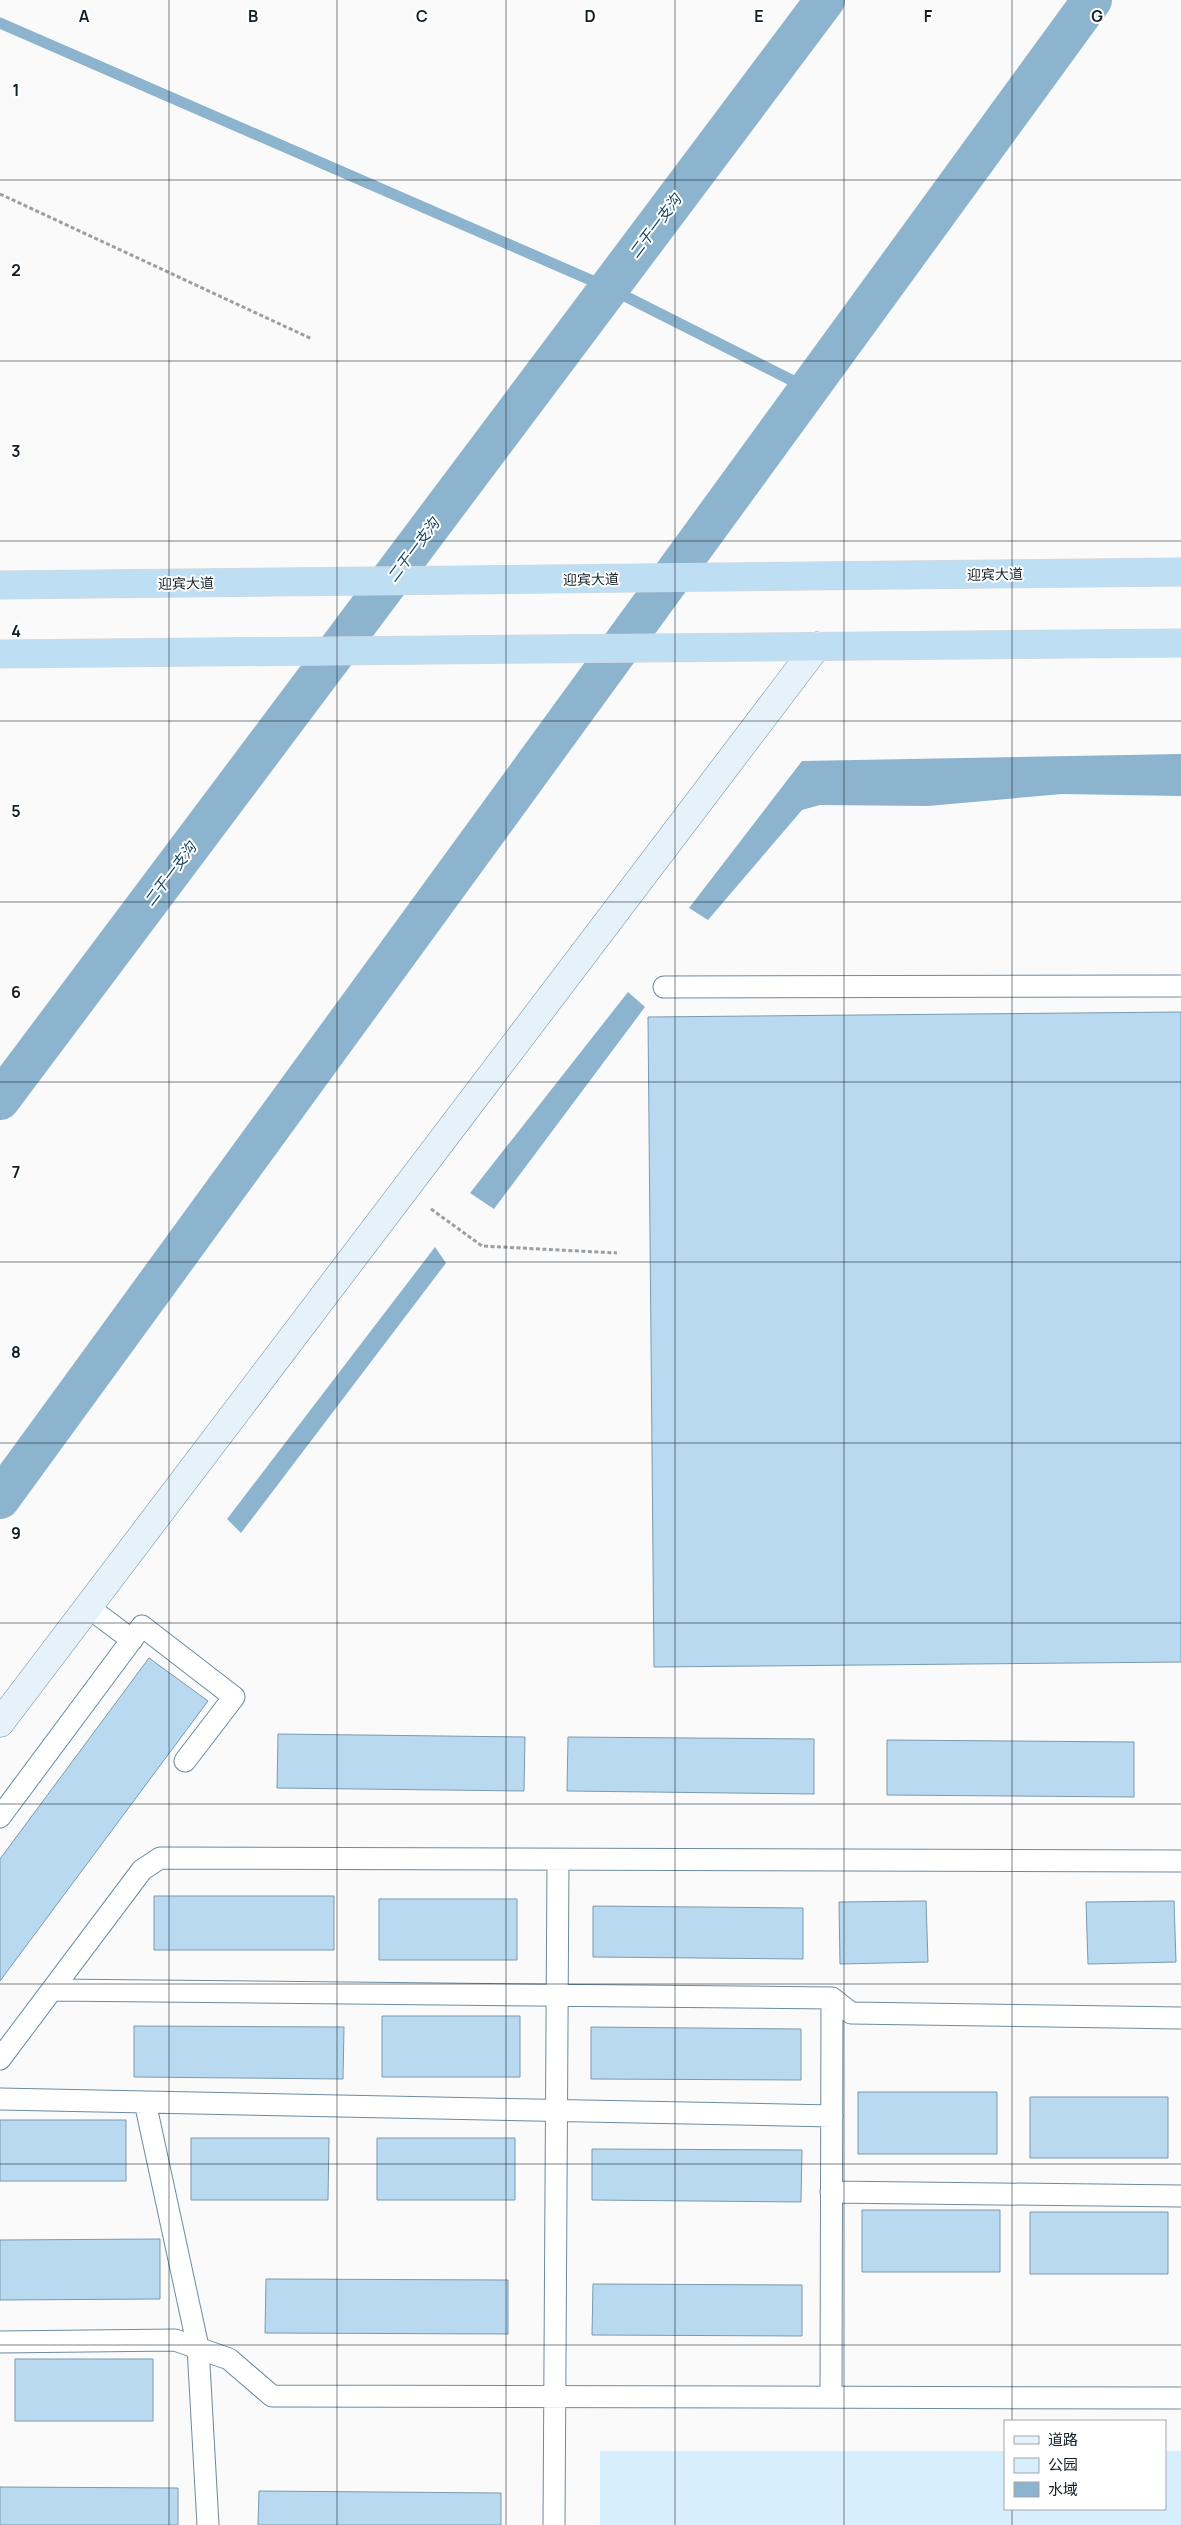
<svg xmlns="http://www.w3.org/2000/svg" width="1181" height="2525" font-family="Manrope,'Noto Sans SC',sans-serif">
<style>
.green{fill:#d6eefe}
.water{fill:#8cb4cf}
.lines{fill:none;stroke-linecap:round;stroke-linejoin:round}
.stream{stroke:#8cb4cf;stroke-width:11}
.canal{stroke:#8cb4cf;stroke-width:40}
.building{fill:#b8d9f0;stroke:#7b9aaf}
.service-casing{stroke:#6c8ba0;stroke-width:23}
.secondary-casing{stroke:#6c8ba0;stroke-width:29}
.trunk-casing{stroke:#d5d7d8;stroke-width:29}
.path{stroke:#9a9fa2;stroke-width:3;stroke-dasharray:4 2.5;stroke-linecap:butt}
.service{stroke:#fff;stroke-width:21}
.secondary{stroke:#e6f2fa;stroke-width:28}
.trunk{stroke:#bedef3;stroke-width:28}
.grid{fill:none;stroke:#131f27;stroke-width:1;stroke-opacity:0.55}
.labels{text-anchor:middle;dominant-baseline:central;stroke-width:4;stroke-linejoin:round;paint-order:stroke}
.street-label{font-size:14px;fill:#131f27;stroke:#fff}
.water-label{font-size:15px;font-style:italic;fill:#164663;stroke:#fff}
.grid-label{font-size:16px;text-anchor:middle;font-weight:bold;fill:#131f27;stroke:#fff;stroke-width:4;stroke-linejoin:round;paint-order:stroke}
</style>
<rect width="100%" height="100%" fill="#fafafa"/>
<path class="green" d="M600,2451H1005V2509H1165V2451H1181V2525H600Z"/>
<path class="water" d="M1181,754V796L1062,794L928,806L820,805L802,810L708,920L689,908L802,761Z
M628,992L645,1007L494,1209L470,1193Z
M435,1247L446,1263L241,1533L227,1519Z"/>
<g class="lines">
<path class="stream" d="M0,23L609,288L809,389"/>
<path class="canal" d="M0,1100L825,0
M0,1499L1092,0"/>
</g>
<path class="building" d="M1181,1012V1662L654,1667L648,1017Z
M149,1658L208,1701L0,1981V1859Z
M278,1734L525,1737L524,1791L277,1788Z
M568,1737L814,1739V1794L567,1791Z
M887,1740L1134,1742V1797L887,1795Z
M154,1896H334V1950H154Z
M379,1899H517V1960H379Z
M926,1901L928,1962L840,1964L839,1902Z
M1174,1901L1176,1962L1088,1964L1086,1902Z
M593,1906L803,1908V1959L593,1957Z
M382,2016H520V2077H382Z
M134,2026L344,2027L343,2079L134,2077Z
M591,2027L801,2029V2080L591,2079Z
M858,2092H997V2154H858Z
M1030,2097H1168V2158H1030Z
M0,2120H126V2181H0Z
M191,2138H329L328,2200H191Z
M377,2138H515V2200H377Z
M592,2149L802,2150L801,2202L592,2200Z
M862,2210H1000V2272H862Z
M1030,2212H1168V2274H1030Z
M160,2239V2299L0,2300V2240Z
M266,2279L508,2280V2334L265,2333Z
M593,2284L802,2285V2336L592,2335Z
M15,2359H153V2421H15Z
M0,2487L178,2488V2525H0Z
M259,2491L501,2493V2525H258Z"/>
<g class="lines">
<g class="service-casing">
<path id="service" d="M664,987L1181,986
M88,1607L132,1640
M0,1817L142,1626L234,1697L185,1761
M52,1990L832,1998L851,2013L1181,2018
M0,2059L142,1870L160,1858L1181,1861
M0,2099L832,2116
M145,2102L198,2347L208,2525
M831,2192L1181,2196
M0,2342L175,2340L229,2359L272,2396L1181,2398
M831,2397L832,1998
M554,2525L558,1860"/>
</g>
<g class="secondary-casing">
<path id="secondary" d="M0,1723L817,646"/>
</g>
<g class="trunk-casing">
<path id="trunk" d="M0,585L1181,572
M0,654L1181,643"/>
</g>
<path class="path" d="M0,194L312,339
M431,1209L482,1246L617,1253"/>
<use href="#service" class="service"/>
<use href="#secondary" class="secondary"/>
<use href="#trunk" class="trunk"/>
</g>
<path class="grid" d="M169,0V2525M337,0V2525M506,0V2525M675,0V2525M844,0V2525M1012,0V2421M0,180H1181M0,361H1181M0,541H1181M0,721H1181M0,902H1181M0,1082H1181M0,1262H1181M0,1443H1181M0,1623H1181M0,1804H1181M0,1984H1181M0,2164H1181M0,2345H1181M1012,2509V2525"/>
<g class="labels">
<g class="street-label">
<text transform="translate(995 574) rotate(-1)">迎宾大道</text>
<text transform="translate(591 579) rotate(-1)">迎宾大道</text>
<text transform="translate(186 583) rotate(-1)">迎宾大道</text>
</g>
<g class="water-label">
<text transform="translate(655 226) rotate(-53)">二干一支沟</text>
<text transform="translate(413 550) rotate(-53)">二干一支沟</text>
<text transform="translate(170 874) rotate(-53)">二干一支沟</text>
</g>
</g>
<g class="grid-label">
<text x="84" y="22">A</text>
<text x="253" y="22">B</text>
<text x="422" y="22">C</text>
<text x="590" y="22">D</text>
<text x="759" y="22">E</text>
<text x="928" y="22">F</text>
<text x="1097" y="22">G</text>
<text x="16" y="96">1</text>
<text x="16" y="276">2</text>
<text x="16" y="457">3</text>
<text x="16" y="637">4</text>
<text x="16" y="817">5</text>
<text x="16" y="998">6</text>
<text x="16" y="1178">7</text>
<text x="16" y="1358">8</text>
<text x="16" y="1539">9</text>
</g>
<rect x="1004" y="2420" width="162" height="90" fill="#ffffff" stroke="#a1a5a9"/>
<rect x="1014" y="2436" width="25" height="8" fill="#e6f2fa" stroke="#a1a5a9"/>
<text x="1048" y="2445" font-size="15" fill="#131f27">道路</text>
<rect x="1014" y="2458" width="25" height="15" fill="#d6eefe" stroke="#a1a5a9"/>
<text x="1048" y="2470" font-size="15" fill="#131f27">公园</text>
<rect x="1014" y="2482" width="25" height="15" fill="#8cb4cf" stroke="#a1a5a9"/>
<text x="1048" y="2495" font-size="15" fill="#131f27">水域</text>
</svg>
